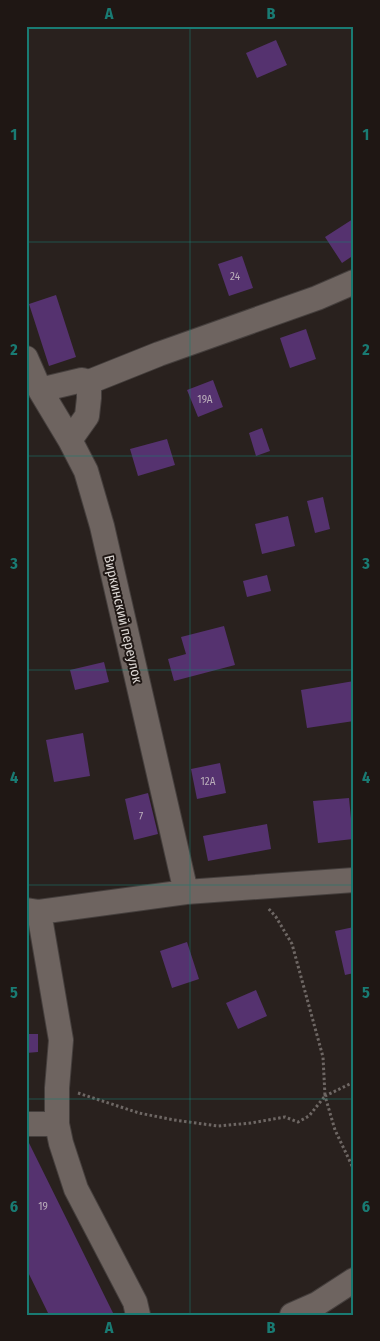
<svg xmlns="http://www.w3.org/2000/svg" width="380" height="1341" font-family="'Fira Sans Condensed',sans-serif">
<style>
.building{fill:#55326f}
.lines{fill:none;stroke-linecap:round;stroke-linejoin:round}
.minor-casing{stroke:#453f3d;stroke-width:26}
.path{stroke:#6e6764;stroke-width:3;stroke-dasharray:2.5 2.5;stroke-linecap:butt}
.minor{stroke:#6e6460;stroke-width:24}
.grid{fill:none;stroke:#197b73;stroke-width:1;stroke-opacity:0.55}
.labels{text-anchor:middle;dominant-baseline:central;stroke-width:4;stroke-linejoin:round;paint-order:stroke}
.number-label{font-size:11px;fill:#b9acb9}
.street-label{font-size:14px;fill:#dad5d2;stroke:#1f1714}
.neatline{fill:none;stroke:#197b73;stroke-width:2}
.grid-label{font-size:16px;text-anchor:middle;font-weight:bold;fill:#197b73}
</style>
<rect width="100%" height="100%" fill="#29211e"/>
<path class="building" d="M276,40L287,65L257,78L246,53Z
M353,219L354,220V255L342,263L325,237Z
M242,256L253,288L229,296L218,264Z
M56,295L76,357L49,366L29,304Z
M306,329L316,359L290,368L280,338Z
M213,380L223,407L198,417L187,390Z
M262,428L270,451L256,456L249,433Z
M167,439L175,465L138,476L130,449Z
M323,497L330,529L315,533L307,501Z
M288,516L295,546L262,554L255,524Z
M267,575L271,591L247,597L243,581Z
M224,626L235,665L174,681L168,659L186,654L181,637Z
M104,662L109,682L75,690L70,670Z
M354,681V721L307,728L301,690Z
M83,733L90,776L54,782L46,740Z
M220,763L226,793L197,799L191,769Z
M148,793L158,834L134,840L125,799Z
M349,798L353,839L318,843L313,801Z
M267,824L271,849L208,861L203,836Z
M354,927V973L345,975L335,931Z
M187,942L199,979L172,988L160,951Z
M256,990L267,1016L238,1029L226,1003Z
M26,1034H38V1052L26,1053Z
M29,1143L114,1315H49L26,1268V1144Z"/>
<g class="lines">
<g class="minor-casing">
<path id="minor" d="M26,358L40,390L70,440L86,471L102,526L186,892
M40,390L82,380L89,382L159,354L317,298L354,282
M70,440L87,416L89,398V382
M26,910L39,912L186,892L354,880
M39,912L61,1040L57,1088V1124L61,1143L76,1189L135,1302L138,1315
M26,1124H57
M292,1315L317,1304L354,1280"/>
</g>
<path class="path" d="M354,1082L325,1096L335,1130L354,1170
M78,1093L139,1113L174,1120L218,1126L251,1123L285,1117L298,1122L309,1116L325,1096L323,1057L292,944L276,917L268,908"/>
<use href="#minor" class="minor"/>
</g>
<path class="grid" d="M190,26V1315M26,242H354M26,456H354M26,670H354M26,885H354M26,1099H354"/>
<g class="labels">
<g class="number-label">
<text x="235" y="276">24</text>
<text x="205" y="399">19А</text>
<text x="208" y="781">12А</text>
<text x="141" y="816">7</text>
<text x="43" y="1206">19</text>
</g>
<g class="street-label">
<text transform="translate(123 619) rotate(77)">Виркинский переулок</text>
</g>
</g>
<rect width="380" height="1341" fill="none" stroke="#1f1714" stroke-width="55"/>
<rect x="28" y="28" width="324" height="1286" class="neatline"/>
<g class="grid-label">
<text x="109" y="19">A</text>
<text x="271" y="19">B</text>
<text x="14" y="140">1</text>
<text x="366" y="140">1</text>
<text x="14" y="355">2</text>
<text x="366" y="355">2</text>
<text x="14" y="569">3</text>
<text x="366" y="569">3</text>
<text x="14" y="783">4</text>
<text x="366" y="783">4</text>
<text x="14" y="998">5</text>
<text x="366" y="998">5</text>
<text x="14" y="1212">6</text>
<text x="366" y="1212">6</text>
<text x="109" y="1333">A</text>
<text x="271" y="1333">B</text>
</g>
</svg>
